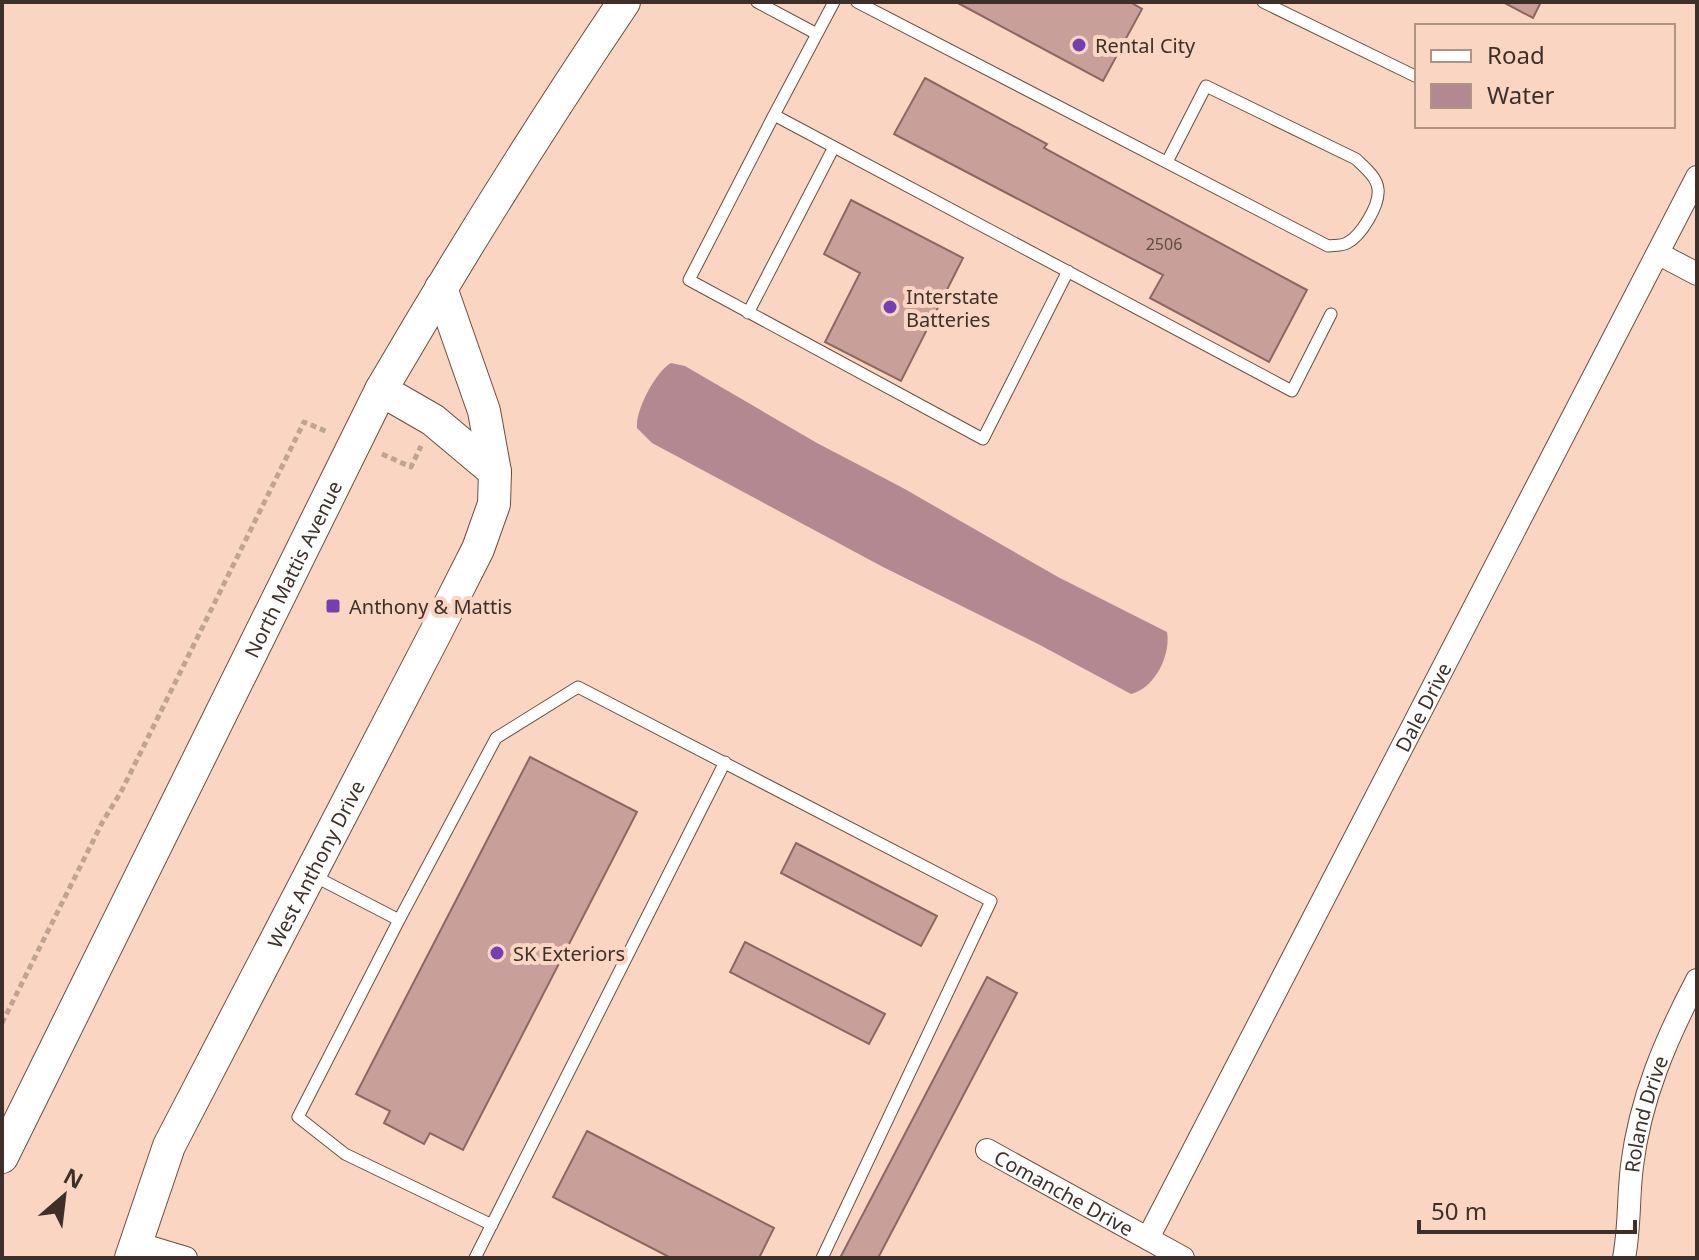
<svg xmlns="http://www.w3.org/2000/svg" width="1699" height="1260" font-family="'Noto Sans',sans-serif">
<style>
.water{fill:#b48890}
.building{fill:#c89f99;stroke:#8d6762;stroke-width:2}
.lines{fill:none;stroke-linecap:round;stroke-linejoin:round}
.lane-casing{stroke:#6d4e3d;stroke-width:13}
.street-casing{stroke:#6d4e3d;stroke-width:24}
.secondary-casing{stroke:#6d4e3d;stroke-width:34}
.path{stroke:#c0a393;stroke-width:5;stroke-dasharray:6 4;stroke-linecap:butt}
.lane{stroke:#fff;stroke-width:11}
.street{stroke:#fff;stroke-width:22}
.secondary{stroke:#fff;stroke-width:32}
.poi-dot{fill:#763eb4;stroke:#fad6c2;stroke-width:3}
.labels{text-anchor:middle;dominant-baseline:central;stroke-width:8;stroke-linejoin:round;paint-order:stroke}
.number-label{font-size:16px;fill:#604c45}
.poi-label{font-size:20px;fill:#3e3029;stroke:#fad6c2;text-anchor:start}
.street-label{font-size:20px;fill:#3e3029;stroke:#fad6c2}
</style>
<rect width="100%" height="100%" fill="#fad6c2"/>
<path class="water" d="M671,363L685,366L817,443L903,488L1058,577L1167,632C1171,655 1155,688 1131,694L1038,644L883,567L652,443L637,428C635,411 656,371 671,363Z"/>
<path class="building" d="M956,2H1130L1142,9L1103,81Z
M1503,2H1541L1533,18Z
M925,78L1047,144L1044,148L1307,290L1269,362L1150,298L1163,275L894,134Z
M851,200L963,258L901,381L825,342L860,273L824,254Z
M530,757L637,812L463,1150L430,1133L424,1144L384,1123L390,1111L356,1094Z
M796,843L937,916L921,946L781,873Z
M745,942L885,1014L869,1044L730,972Z
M987,977L1017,993L878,1258H840Z
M587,1131L774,1228L759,1258H671L553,1197Z"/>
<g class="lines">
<g class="lane-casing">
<path id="lane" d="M757,2L817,34L834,2
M857,2L1328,246C1334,245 1342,246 1347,243C1361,236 1380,205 1378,189C1377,177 1364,167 1356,159L1206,86L1167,162
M1263,2L1417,77
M817,34L774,115L1292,391L1331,314
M774,115L689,280L983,439L1068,271
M748,313L834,147
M314,876L399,920
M492,1225L345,1154L298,1117L399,920L496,738L578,687L991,901L822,1258
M475,1258L725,762"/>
</g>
<g class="street-casing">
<g id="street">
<path d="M1659,254L1697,274"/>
<path id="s1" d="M987,1150L1183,1258"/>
<path id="s2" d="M1148,1238L1697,177"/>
<path d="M136,1243L186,1258"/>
<path id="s3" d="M1624,1258C1630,1227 1628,1197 1632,1166C1640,1099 1666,1039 1697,980"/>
</g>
</g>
<g class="secondary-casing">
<g id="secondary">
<path d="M441,288L484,411L495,472"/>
<path id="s4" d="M2,1157L381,390C458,258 539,128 624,2"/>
<path id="s5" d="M131,1258L169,1146L436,632L478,549L494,504L495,472L433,420L381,390"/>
</g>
</g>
<path class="path" d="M382,454L411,467L421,446
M2,1023L103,821L121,792L304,422L328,432"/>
<use href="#lane" class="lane"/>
<use href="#street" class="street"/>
<use href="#secondary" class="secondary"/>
</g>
<g class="poi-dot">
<circle cx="1079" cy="45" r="8"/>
<circle cx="890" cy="307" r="8"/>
<rect x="325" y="598" width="16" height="16" rx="4"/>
<circle cx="497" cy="953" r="8"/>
</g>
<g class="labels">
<g class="number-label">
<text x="1164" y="244">2506</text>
</g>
<g class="poi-label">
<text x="1095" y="45">Rental City</text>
<text x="906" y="296">Interstate<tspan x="906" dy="23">Batteries</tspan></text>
<text x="349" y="606">Anthony &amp; Mattis</text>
<text x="513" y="953">SK Exteriors</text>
</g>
<g class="street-label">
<text stroke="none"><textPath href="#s4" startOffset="656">North Mattis Avenue</textPath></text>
<text stroke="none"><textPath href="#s2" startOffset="598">Dale Drive</textPath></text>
<text stroke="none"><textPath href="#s5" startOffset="436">West Anthony Drive</textPath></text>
<text stroke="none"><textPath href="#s3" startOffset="146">Roland Drive</textPath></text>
<text stroke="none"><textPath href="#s1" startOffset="88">Comanche Drive</textPath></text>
</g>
</g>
<rect width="1699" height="1260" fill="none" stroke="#3e3029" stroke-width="8"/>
<rect x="1415" y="24" width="260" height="104" fill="#fad6c2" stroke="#af9485" stroke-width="2"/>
<rect x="1431" y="50" width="40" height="12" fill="#ffffff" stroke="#af9485" stroke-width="2"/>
<text x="1487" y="64" font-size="24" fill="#3e3029">Road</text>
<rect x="1431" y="84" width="40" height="24" fill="#b48890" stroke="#af9485" stroke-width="2"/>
<text x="1487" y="104" font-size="24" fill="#3e3029">Water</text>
<g transform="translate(64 1196) rotate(28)" stroke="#fad6c2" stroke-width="6" paint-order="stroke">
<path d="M0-6L14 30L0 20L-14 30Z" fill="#3e3029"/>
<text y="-12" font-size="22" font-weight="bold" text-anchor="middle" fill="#3e3029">N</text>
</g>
<path d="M1419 1220v12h216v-12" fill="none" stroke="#3e3029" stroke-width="4"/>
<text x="1431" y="1220" font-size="24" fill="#3e3029" stroke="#fad6c2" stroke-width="6" paint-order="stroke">50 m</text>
</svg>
